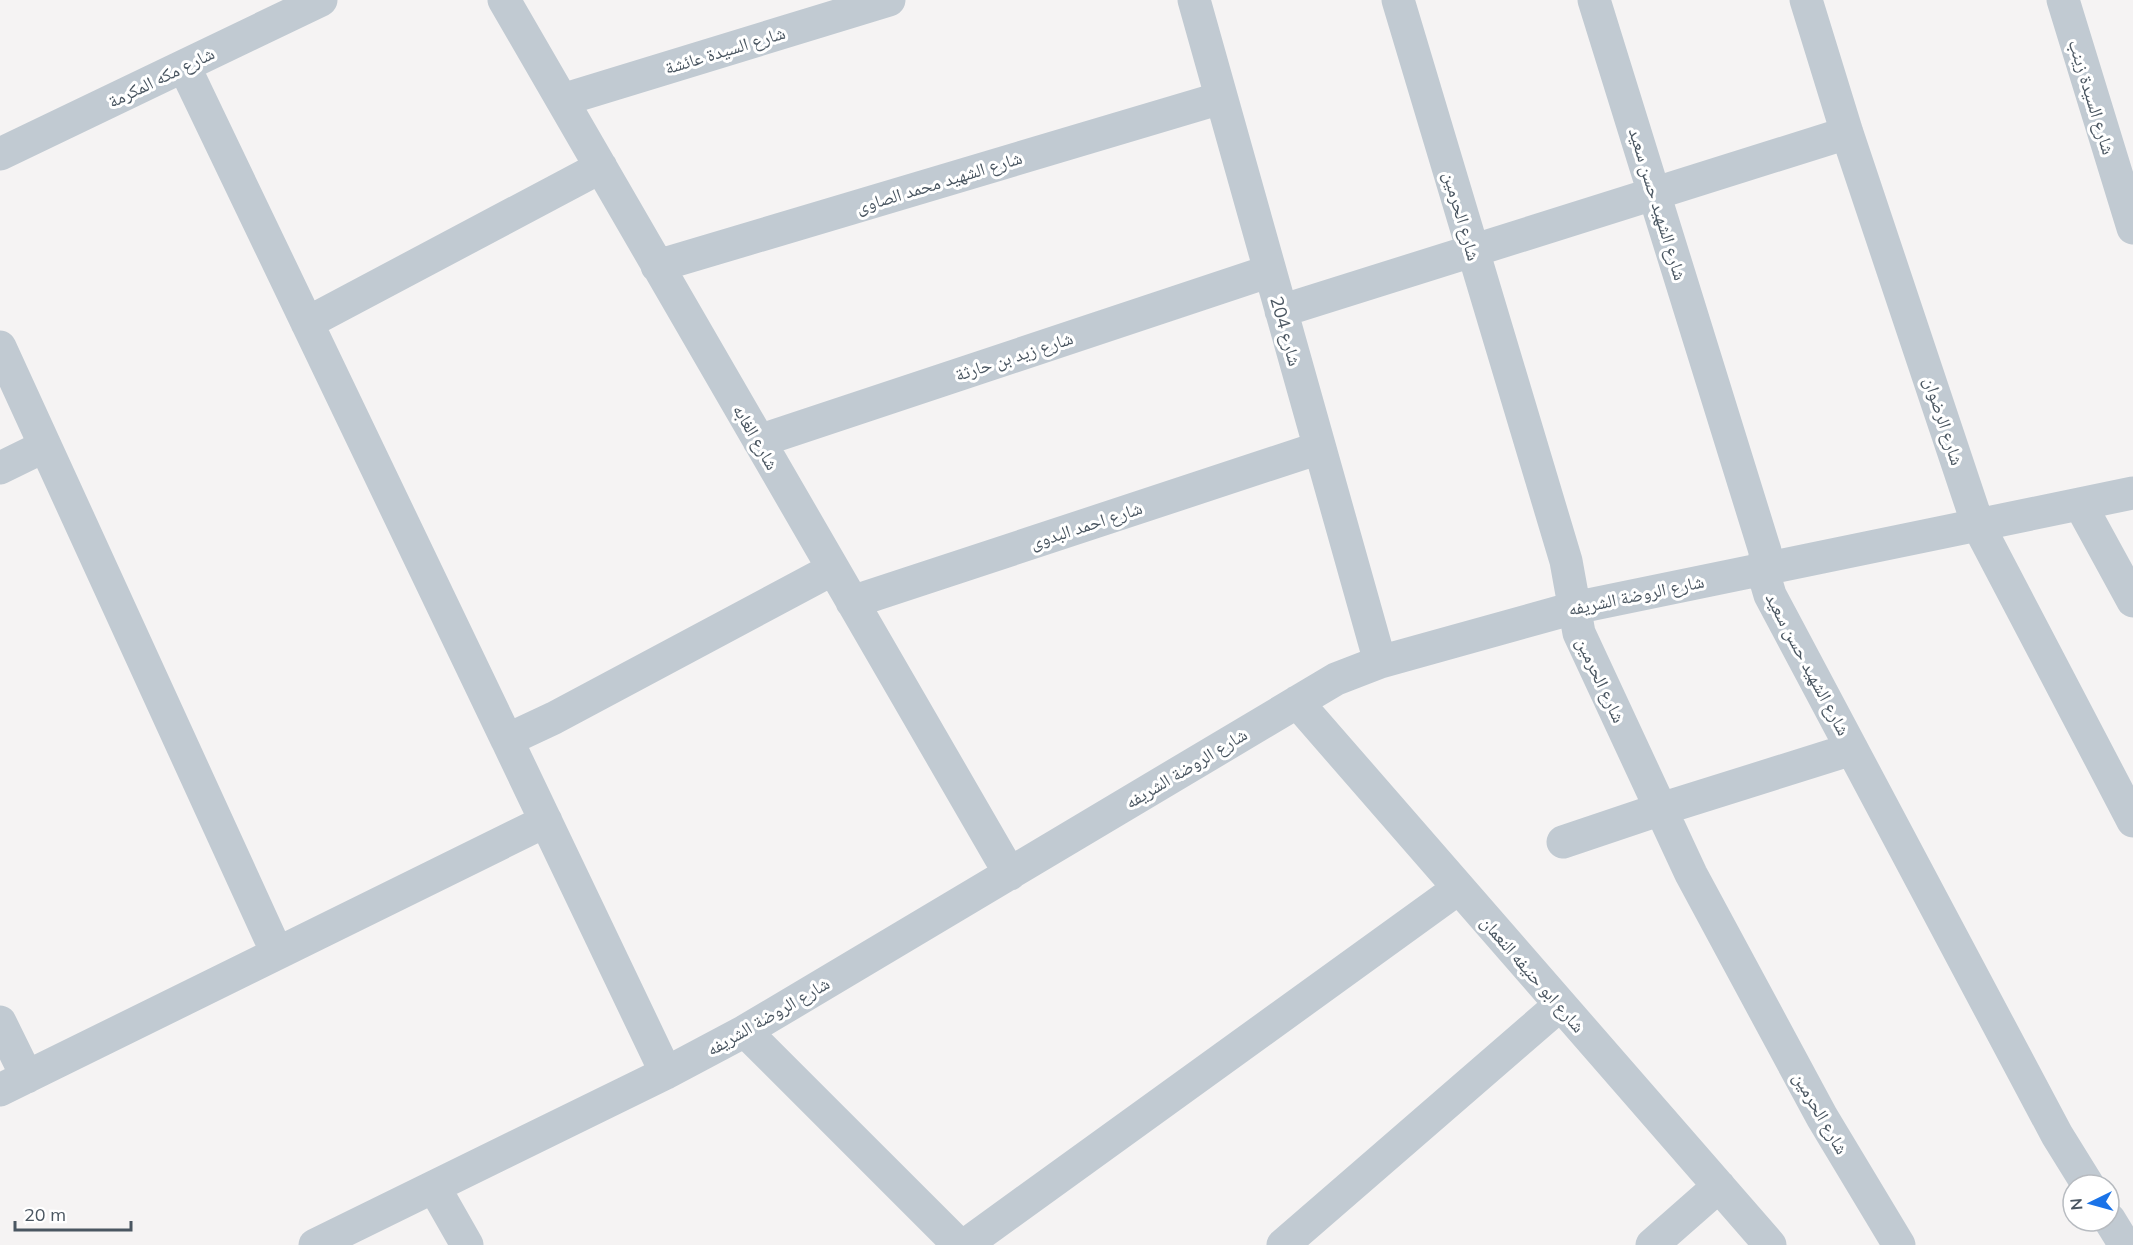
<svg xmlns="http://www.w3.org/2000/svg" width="2133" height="1245" font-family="Mulish,'Noto Naskh Arabic',sans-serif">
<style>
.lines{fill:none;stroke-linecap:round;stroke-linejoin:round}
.minor{stroke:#c1cad2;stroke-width:33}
.labels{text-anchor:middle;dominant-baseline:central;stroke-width:6;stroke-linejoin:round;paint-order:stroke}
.street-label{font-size:18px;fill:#4a5661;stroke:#fff}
</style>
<rect width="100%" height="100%" fill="#f5f3f3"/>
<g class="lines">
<path class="minor" d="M504,0L1010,874
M1194,0L1380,662
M1398,0L1566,561L1579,633L1691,874L1822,1117L1899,1245
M1594,0L1765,551V578L1770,595L2057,1135L2088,1185
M1806,0L1847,133L1978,525L2133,821
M2063,0L2133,228
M184,66L507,740L554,718L833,569
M562,100L889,0
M0,154L321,0
M657,266L1221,98
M1281,311L1847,133
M307,323L601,167
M0,347L277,953
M759,441L1270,271
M0,468L45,446
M2080,504L2133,601
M852,602L1319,448
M1297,702L1770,1245
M507,740L666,1073
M1563,842L1661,809L1852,749
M0,1022L27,1077
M745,1031L959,1245
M0,1090L546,821
M434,1187L467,1245
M2109,1219L2125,1245
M315,1245L666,1073L745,1031L1336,679L1380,662L1574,608L2133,493
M965,1245L1459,888
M1283,1245L1560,1005
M1652,1245L1719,1186"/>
</g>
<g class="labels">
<g class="street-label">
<text transform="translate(725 50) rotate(-17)">شارع السيدة عائشة</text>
<text transform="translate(161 77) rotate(-26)">شارع مكه المكرمة</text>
<text transform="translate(2092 97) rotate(73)">شارع السيدة زينب</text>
<text transform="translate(939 182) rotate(-17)">شارع الشهيد محمد الصاوى</text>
<text transform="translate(1658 204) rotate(73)">شارع الشهيد حسن سعيد</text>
<text transform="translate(1462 216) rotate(74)">شارع الحرمين</text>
<text transform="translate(1286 331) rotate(74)">شارع 204</text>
<text transform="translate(1014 356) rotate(-18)">شارع زيد بن حارثة</text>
<text transform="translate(1944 421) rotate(72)">شارع الرضوان</text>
<text transform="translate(756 437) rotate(60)">شارع الغابه</text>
<text transform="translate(1086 525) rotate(-18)">شارع احمد البدوى</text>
<text transform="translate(1636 595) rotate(-12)">شارع الروضة الشريفه</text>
<text transform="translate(1808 664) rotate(62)">شارع الشهيد حسن سعيد</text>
<text transform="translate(1601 680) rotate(65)">شارع الحرمين</text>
<text transform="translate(1186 768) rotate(-31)">شارع الروضة الشريفه</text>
<text transform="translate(1533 974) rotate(49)">شارع ابو حنيفه النعمان</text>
<text transform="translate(768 1016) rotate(-30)">شارع الروضة الشريفه</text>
<text transform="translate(1821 1113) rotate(60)">شارع الحرمين</text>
</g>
</g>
<g transform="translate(2091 1203) rotate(265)"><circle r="28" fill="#ffffff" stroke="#b7bbc0" stroke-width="1.5"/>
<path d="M0-4.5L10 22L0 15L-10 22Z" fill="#1a73e8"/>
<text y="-9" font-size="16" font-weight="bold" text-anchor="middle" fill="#4a5661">N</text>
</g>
<path d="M15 1221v9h116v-9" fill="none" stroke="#4a5661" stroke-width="3"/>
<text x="24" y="1221" font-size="18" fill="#4a5661" stroke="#ffffff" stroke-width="4.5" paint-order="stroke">20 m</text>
</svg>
